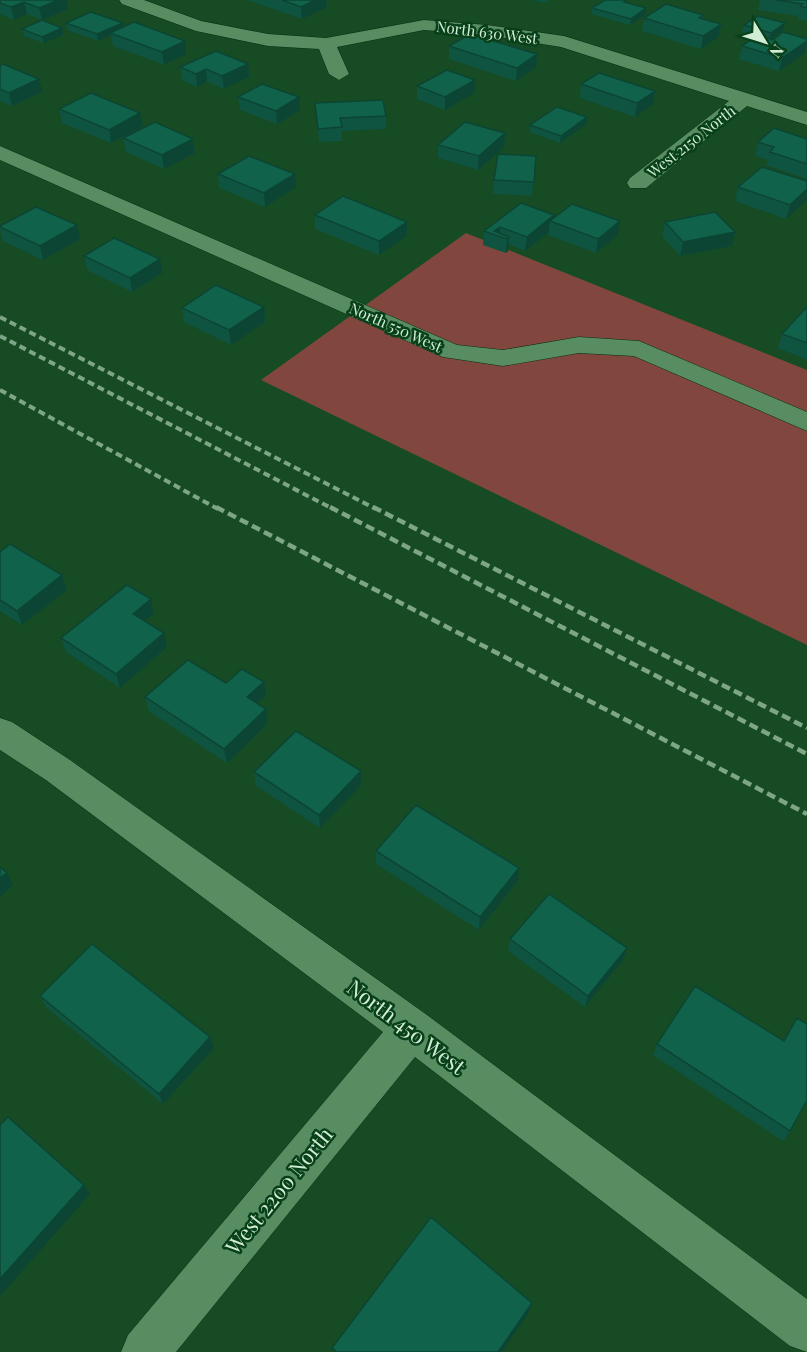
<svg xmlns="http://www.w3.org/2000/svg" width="807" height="1352" font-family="'Playfair Display',serif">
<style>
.green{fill:#81473f}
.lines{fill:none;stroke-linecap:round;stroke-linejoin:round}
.minor-casing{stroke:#052e11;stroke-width:1}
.minor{fill:#588c61;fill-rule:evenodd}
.rail-far1{stroke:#7ea585;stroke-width:4;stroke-dasharray:7 4;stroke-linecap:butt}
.rail{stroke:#7ea585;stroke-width:4.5;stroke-dasharray:9 4.5;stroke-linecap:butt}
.wall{fill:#0f5440}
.shaded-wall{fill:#0c4534}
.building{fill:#11624b;stroke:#0c4534;stroke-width:1.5}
.labels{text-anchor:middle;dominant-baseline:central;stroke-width:5;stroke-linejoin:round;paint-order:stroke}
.far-street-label{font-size:15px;fill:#d2edd5;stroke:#084019}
.near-street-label{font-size:21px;fill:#d2edd5;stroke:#084019}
</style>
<rect width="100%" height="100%" fill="#164b23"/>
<path class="green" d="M466,233L807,370V645L261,380Z"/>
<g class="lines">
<g class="minor-casing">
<path id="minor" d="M119,0H144L201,21L268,34L326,38L424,20L487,25L564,36L807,112V125L747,106L646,188H630L627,183L630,178L729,101L561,47L487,35L424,30L337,47L349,74L339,80L329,74L319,49L268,46L196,31L122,4Z
M0,146L457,345L503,350L579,337L639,341L807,412V431L634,356L579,353L503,366L443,357L0,160Z
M0,718L12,722L70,760L427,1015L807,1299V1352L790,1346L415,1057L176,1352H121L128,1335L383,1032L46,780L0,750Z"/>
</g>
<use href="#minor" class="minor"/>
<path class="rail-far1" d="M0,317L376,509
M0,336L333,509
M0,390L218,509"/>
<path class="rail" d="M216,507L807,814
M330,507L807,754
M373,507L807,728"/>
</g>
<path class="wall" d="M0,0H67L68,9L42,20L27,14L14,20L0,14Z
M247,0H326L327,7L302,19Z
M532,0H549L543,3Z
M760,0H807V21L797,19L798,16L758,10Z
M628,3L645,15L630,25L591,14L592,8Z
M703,15L702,19L721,24L718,37L701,49L642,31L644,18Z
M66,23L123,27L186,54L164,65L113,46L111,35L98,41L67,30Z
M785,23L783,30L771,39H807V45L805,53L779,71L739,59L742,46L756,36L742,32L744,25Z
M62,28L63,35L44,43L24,36L22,29Z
M449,46L537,54L536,67L516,81L449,59Z
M248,64L249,77L224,89L207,82L197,87L182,80L180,67Z
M0,66L42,92L12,106L0,101Z
M581,84L655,91L653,104L635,117L580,98Z
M417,86L474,93L445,110L417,99Z
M238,97H299L300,110L277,124L240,110Z
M315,103L386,116V129L342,131V141L319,142Z
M59,109L143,126L111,143L62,123Z
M587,124L560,143L530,132V125Z
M505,133L504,147L478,170L438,158V145Z
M123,138L193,139L195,153L164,169L126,152Z
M807,139V179L766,165L768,160L755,156L758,142Z
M536,156L532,196L493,194L494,180Z
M218,174L296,187L265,207L219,188Z
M807,181L786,219L735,201L738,187Z
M521,203L553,219L618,235L596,253L548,235L549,232L525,251L508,244V251L506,253L483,245L484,231Z
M315,215L407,236L379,255L315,229Z
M665,222L735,232L732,246L680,256L662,236Z
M0,226L80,239L43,260L3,241L0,230Z
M84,256L162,273L132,292L87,270Z
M264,307L265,322L231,345L184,322L182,308Z
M807,307V360L778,348L782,334Z
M0,552L62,575L67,590L22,625L0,611Z
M154,613L145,621L167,647L120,688L66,652L61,638Z
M264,682L266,696L257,704L266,709L268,723L227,763L149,711L145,697L226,683Z
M254,772L361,785L320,828L256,786Z
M376,851L518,880L479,930L376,864Z
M510,939L627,948L623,960L585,1007L508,951Z
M40,996L214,1048L163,1104L46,1007Z
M657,1044L790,1131L783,1141L653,1055Z"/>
<path class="shaded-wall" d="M58,0H67L68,9L42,20L39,8Z
M315,0H326L327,7L302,19L301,7Z
M24,2L27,14L14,20L11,7Z
M646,8L645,15L630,25L631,19Z
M123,23L124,29L110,33L111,35L98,41L97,34Z
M785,23L783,30L769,40L771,33Z
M721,24L718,37L701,49L703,36Z
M62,28L63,35L44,43L42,37Z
M185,41L186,54L164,65L162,52Z
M807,41L805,53L779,71L782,58Z
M537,54L536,67L516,81L517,68Z
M248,64L249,77L224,89L222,76Z
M206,69L207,82L197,87L196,74Z
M39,79L42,92L12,106L9,93Z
M475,80L474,93L445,110V97Z
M655,91L653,104L635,117L637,103Z
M299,97L300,110L277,124L276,111Z
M140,113L143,126L111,143L109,130Z
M587,117V124L560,143L561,136Z
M505,133L504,147L478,170L479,156Z
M193,139L195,153L164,169L162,155Z
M295,174L296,187L265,207L264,193Z
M807,189V200L786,219L790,205Z
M554,215L553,222L550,221L549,232L525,251L527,237Z
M620,221L618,235L596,253L598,239Z
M407,222V236L379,255V241Z
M77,225L80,239L43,260L40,246Z
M500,227V236L494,231Z
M735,232L732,246L680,256L683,242Z
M509,237L508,251L506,253L507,239Z
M160,259L162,273L132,292L130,278Z
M264,307L265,322L231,345L229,330Z
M62,575L67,590L22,625L17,611Z
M151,599L154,613L137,628L133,614Z
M164,633L167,647L120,688L116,674Z
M264,682L266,696L249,711L247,697Z
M266,709L268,723L227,763L224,749Z
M361,771V785L320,828L319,815Z
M519,868L518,880L479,930L480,917Z
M7,873L13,885L0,897V878Z
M627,948L623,960L585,1007L588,996Z
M210,1037L214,1048L163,1104L159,1094Z
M84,1185L90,1194L0,1296V1279Z
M532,1303L528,1314L502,1352H498Z"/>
<path class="building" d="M0,0H58L39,8L24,2L11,7L0,3Z
M282,0H315L301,7Z
M605,0H627L624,2L646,8L631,19L592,8Z
M776,0H807V8L800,6L803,4Z
M666,4L703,15L699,18L721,24L703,36L644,18Z
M91,12L123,23L97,34L66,23Z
M758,16L785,23L771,33L744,25Z
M42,20L62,28L42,37L22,29Z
M134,22L185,41L162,52L110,33Z
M783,32L807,39V41L782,58L742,46L758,35L773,40Z
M470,34L537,54L517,68L449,46Z
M216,51L248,64L222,76L206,69L196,74L180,67Z
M3,64L39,79L9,93L0,89V66Z
M447,70L475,80L445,97L417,86Z
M599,73L655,91L637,103L581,84Z
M262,84L299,97L276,111L238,97Z
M91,93L140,113L109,130L59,109Z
M383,100L386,116L340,118L342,127L318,129L315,103Z
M557,107L587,117L561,136L530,125Z
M155,122L193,139L162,155L123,138Z
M465,122L505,133L479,156L438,145Z
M774,128L807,139V164L770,152L774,147L758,142Z
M498,154L536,156L534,182L494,180Z
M249,156L295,174L264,193L218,174Z
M762,167L807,181V189L790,205L738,187Z
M343,196L407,222L379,241L315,215Z
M521,203L554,215L527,237L500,227L494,231L509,237L507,239L484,231Z
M572,204L620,221L598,239L550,221Z
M36,207L77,225L40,246L0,227V226Z
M715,212L735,232L683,242L665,222Z
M114,238L160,259L130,278L84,256Z
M216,285L264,307L229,330L182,308Z
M807,307V343L782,334Z
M10,544L62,575L17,611L0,600V552Z
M127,585L151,599L133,614L164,633L116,674L61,638Z
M188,660L226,683L242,669L264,682L247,697L266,709L224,749L145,697Z
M296,731L361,771L319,815L254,772Z
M416,805L519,868L480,917L376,851Z
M0,867L7,873L0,878Z
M549,894L627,948L588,996L510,939Z
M92,944L210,1037L159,1094L40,996Z
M695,986L784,1041L797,1018L807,1024V1100L790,1131L657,1044Z
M8,1117L84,1185L0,1279V1125Z
M431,1217L532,1303L498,1352H337L332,1348Z"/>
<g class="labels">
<g class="far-street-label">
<text transform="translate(487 32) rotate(7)">North 630 West</text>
<text transform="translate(691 141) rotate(-38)">West 2150 North</text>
<text transform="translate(396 327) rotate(24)">North 550 West</text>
</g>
<g class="near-street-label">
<text transform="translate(407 1026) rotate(37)">North 450 West</text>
<text transform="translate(278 1190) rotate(-51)">West 2200 North</text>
</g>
</g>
<g transform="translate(765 42) rotate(128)" stroke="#084019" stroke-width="4.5" paint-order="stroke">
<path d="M0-4.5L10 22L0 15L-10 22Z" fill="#d2edd5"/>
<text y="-9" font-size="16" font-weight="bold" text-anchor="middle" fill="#d2edd5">N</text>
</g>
</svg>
